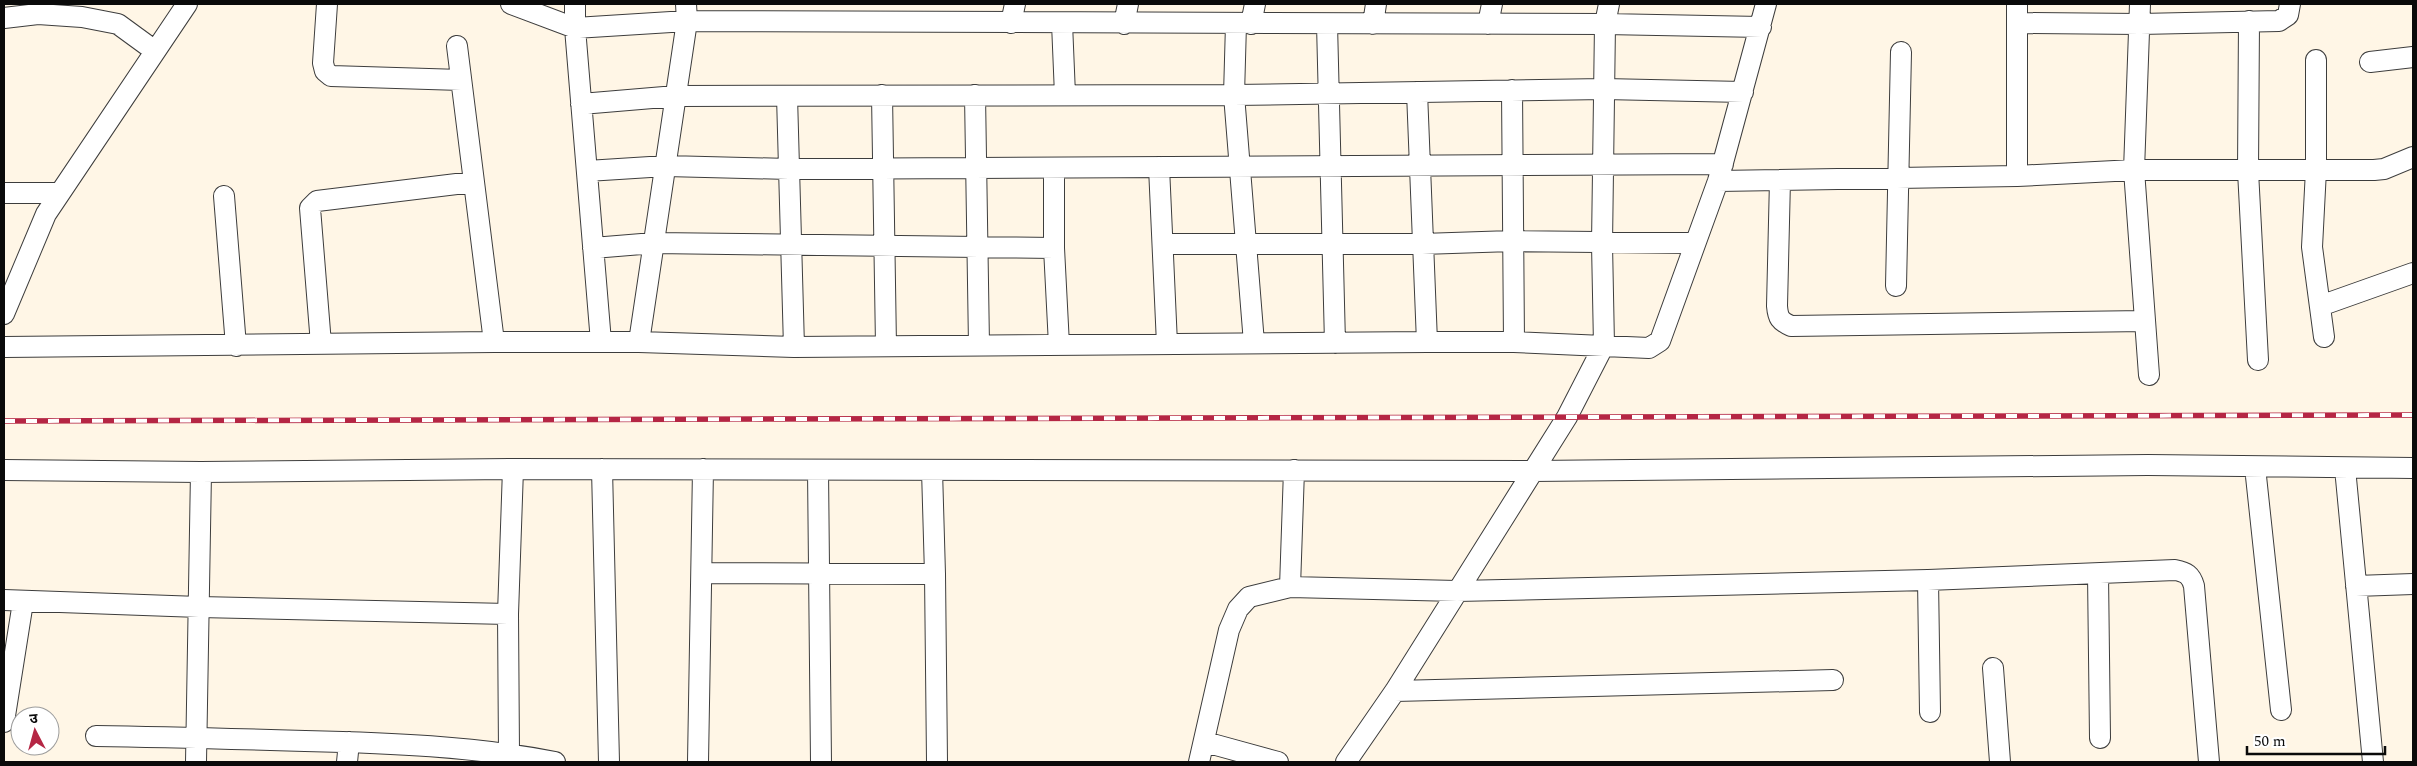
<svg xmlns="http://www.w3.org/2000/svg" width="2417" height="766" font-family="Spectral,'Noto Sans Devanagari',serif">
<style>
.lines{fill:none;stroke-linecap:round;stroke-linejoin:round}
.minor-casing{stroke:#3d3d3d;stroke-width:22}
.minor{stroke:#fff;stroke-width:20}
.rail-casing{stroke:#b52644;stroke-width:5.5}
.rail{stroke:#fff;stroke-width:4;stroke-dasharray:11;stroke-linecap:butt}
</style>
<rect width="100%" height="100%" fill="#fff6e6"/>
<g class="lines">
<g class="minor-casing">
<path id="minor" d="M327,4L323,63L325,71L331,76L461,80
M511,4L575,28L687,21L1605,24L1761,27
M575,4V28L601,342
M2140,4L2134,170L2149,375
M4,18L38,14L82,17L118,24L155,51
M2249,21L2248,171L2258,360
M1011,23L1015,4
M1062,23L1065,95
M2017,23L2140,24L2279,21L2288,15L2290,4
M1124,24L1128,4
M1236,24L1234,95L1254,343
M1251,24L1255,4
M1327,24L1335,343
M1373,24L1376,4
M1488,24L1492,4
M457,46L494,342
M2316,60V170L2312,247L2324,337
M2370,62L2413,57
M1512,90L1514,342
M1417,92L1427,342
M882,95L886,346
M975,95L979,345
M787,96L794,347
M581,104L676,96L1234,95L1604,89L1743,92
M1159,167L1167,344
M1054,168V248L1059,345
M587,171L666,166L789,169L1723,164
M2017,176L2134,170H2374L2384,169L2413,157
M1780,180L1777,306C1778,318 1780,321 1791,326L2145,321
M1718,181L2017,176V4
M4,193H60
M224,196L236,346
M1163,244H1422L1512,241L1695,243
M593,248L654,243L1054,248
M1896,286L1901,52
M2320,306L2413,273
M4,314L46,214L187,4
M639,342L687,21L686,4
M321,344L310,208L317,201L473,182
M4,347L494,342H639L794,347L1427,342H1514L1649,348L1660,341L1718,181L1766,4
M2255,467L2281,710
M2345,468L2373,762
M602,469L609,762
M4,470L201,472L513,469L1533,471L2148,465L2413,468
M818,470L821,762
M702,573L935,574L932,470
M935,574L937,762
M2098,574L2100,738
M1928,580L1930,712
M2356,586L2413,584
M1290,587L1294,470
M4,600L199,607L508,614L513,469
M508,614L509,753
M1993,668L2000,762
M1395,691L1833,680
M4,722L23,602
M96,736C166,737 236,739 305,741C389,743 473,746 555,762
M1205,742L1278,762
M196,762L201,472
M347,762L349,742
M698,762L703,469
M1199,762L1229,630L1238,609L1249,597L1290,587L1457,591L1928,580L2175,570C2186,572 2191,575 2194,586L2209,762
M1346,762L1395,691L1567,417L1604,345L1602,244L1605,24L1609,4"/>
</g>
<use href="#minor" class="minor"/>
<g class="rail-casing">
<path id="rail" d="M4,421L2413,415"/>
</g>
<use href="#rail" class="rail"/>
</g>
<rect width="2417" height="766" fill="none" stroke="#0a0a0a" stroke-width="10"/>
<g transform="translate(35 731) rotate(354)"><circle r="24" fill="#ffffff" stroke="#9d9d9d"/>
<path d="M0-4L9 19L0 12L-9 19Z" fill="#b52644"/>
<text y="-8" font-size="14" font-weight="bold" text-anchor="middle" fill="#0a0a0a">उ</text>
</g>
<path d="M2247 746v8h138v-8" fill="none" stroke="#0a0a0a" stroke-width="2.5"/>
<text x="2254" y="746" font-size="15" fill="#0a0a0a" stroke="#ffffff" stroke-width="4" paint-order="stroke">50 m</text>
</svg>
